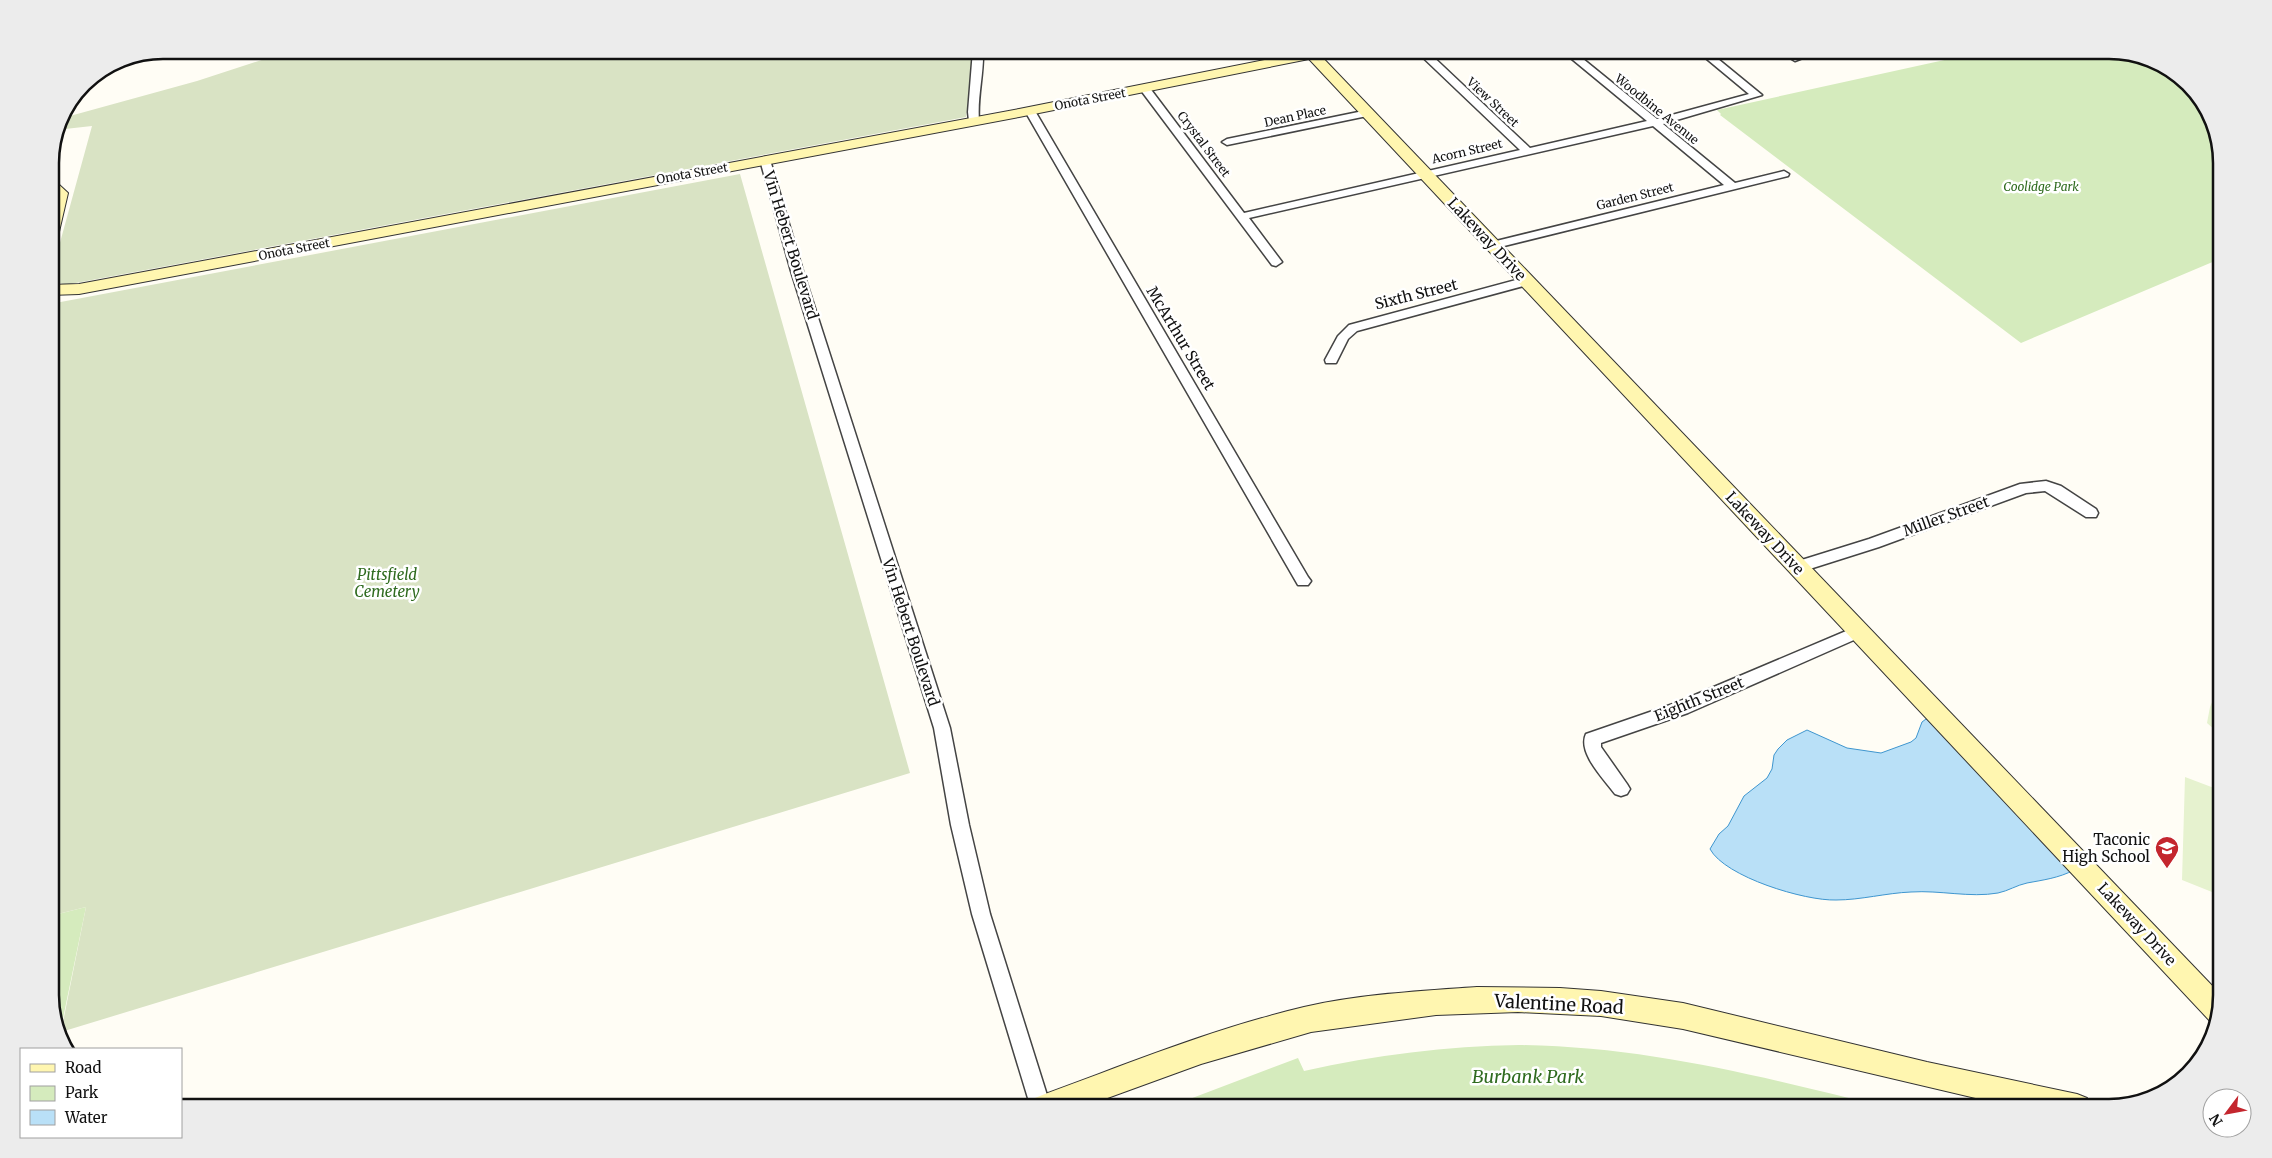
<svg xmlns="http://www.w3.org/2000/svg" width="2272" height="1158" font-family="Merriweather,serif">
<style>
.green{fill:#d5ebbd}
.cemetery{fill:#d9e3c4}
.pitch{fill:#e6f2cf}
.water{fill:#b9e0f7;stroke:#3f96cf}
.lines{fill:none;stroke-linecap:round;stroke-linejoin:round}
.street-casing{stroke:#444;stroke-width:3}
.secondary-casing{stroke:#333;stroke-width:2}
.street{fill:#fff;fill-rule:evenodd}
.secondary{fill:#fff6b0;fill-rule:evenodd}
.labels{text-anchor:middle;dominant-baseline:central;stroke-width:5;stroke-linejoin:round;paint-order:stroke}
.far-street-label{font-size:12px;fill:#111;stroke:#fff}
.far-park-label{font-size:12px;font-style:italic;fill:#2f6b1f;stroke:#fff}
.street-label{font-size:15px;fill:#111;stroke:#fff}
.park-label{font-size:15px;font-style:italic;fill:#2f6b1f;stroke:#fff}
.poi-label{font-size:15px;fill:#111;stroke:#fff;text-anchor:end}
.near-street-label{font-size:18px;fill:#111;stroke:#fff}
.near-park-label{font-size:18px;font-style:italic;fill:#2f6b1f;stroke:#fff}
.rim{fill:none;stroke:#111;stroke-width:2.5}
</style>
<rect width="100%" height="100%" fill="#fffdf5"/>
<path class="green" d="M1990,50H2109L2159,62L2203,100L2222,156V258L2021,343L1720,115L1721,114L1717,110Z
M86,907L60,1033L50,1003V916Z
M1519,1045C1651,1047 1762,1077 1889,1108H1166L1298,1058L1304,1071C1376,1055 1446,1046 1519,1045Z"/>
<path class="cemetery" d="M292,50H974L966,117L65,285L50,279L92,126L56,130L59,119L197,81Z
M740,174L910,773L61,1032L86,907L50,916V304Z"/>
<path class="pitch" d="M2222,687V736L2207,723L2210,707L2218,688Z
M2185,777L2222,791V896L2182,880Z"/>
<path class="water" d="M1926,719L1932,721L2074,870C2059,878 2043,880 2027,883C2017,885 2008,891 1998,893C1970,898 1940,890 1911,892C1886,893 1861,900 1836,900C1805,901 1725,877 1710,849L1719,834L1728,826L1744,796L1767,778L1772,769L1774,755L1778,749L1787,740L1807,730L1847,748L1881,753L1911,742L1916,738L1922,722Z"/>
<g class="lines">
<g class="street-casing">
<path id="street" d="M973,50H983C984,74 977,97 979,121L974,124L969,121L968,112Z
M1415,50H1426L1530,148L1647,121L1561,50H1572L1657,119L1749,94L1696,50H1707L1762,95L1663,124L1735,183L1784,171L1789,174L1788,176L1492,249L1488,247V243L1724,185L1653,126L1249,218L1282,262L1276,266L1272,265L1140,89L1149,87L1244,213L1520,150Z
M1809,50H1823L1795,61L1790,58Z
M1030,108L1035,111L1308,577L1311,581L1308,585H1298L1025,111Z
M1368,110L1373,113L1372,115L1227,145L1222,142L1227,139Z
M765,157L770,160L803,271L950,728L969,825L990,914L1051,1108H1031L972,914L951,825L934,728L791,271L760,160Z
M1527,277L1533,281L1531,284L1357,331L1348,339L1336,363H1326L1325,360L1338,336L1349,325Z
M2046,481L2061,486L2096,509L2098,513L2096,517H2086L2045,491L2026,493L1879,547L1797,573L1792,571L1790,567L1792,563L1869,539L2020,484Z
M1858,626L1863,628L1866,632L1863,636L1688,713L1601,743V747L1627,784L1630,789L1627,794L1621,796L1615,794C1605,780 1577,753 1586,734L1676,703Z"/>
</g>
<g class="secondary-casing">
<path id="secondary" d="M1314,50H1339L1338,53L1321,56L2222,996L2216,1023L2209,1020L1309,59L1019,117L79,294L50,295V285L79,284L1019,109Z
M50,180L55,181L68,193L58,236L50,241V206L53,194L50,192Z
M1477,987L1560,988L1601,991L1683,1003L1927,1062L2077,1094L2087,1098L2091,1108H2018L1683,1029L1601,1016L1518,1012L1436,1015L1311,1032L1201,1064L1080,1108H1031L1035,1098L1045,1094C1130,1063 1215,1028 1304,1007C1360,994 1420,991 1477,987Z"/>
</g>
<use href="#street" class="street"/>
<use href="#secondary" class="secondary"/>
</g>
<defs>
<g id="school-pin" transform="scale(1.25)"><path d="M0 17L-7.5 6A9.5 9.5 0 1 1 7.5 6Z" fill="#c4262e" stroke="#fff"/><path d="M0-5L7-2L0 1L-7-2ZM-4 1L0 2.5L4 1V4Q0 6-4 4Z" fill="#fff"/></g>
</defs>
<g fill-rule="evenodd">
<use href="#school-pin" x="2167" y="848"/>
</g>
<g class="labels">
<g class="far-street-label">
<text transform="translate(1090 99) rotate(-11)">Onota Street</text>
<text transform="translate(1493 102) rotate(43)">View Street</text>
<text transform="translate(1657 109) rotate(39)">Woodbine Avenue</text>
<text transform="translate(1295 116) rotate(-12)">Dean Place</text>
<text transform="translate(1204 144) rotate(53)">Crystal Street</text>
<text transform="translate(1467 151) rotate(-13)">Acorn Street</text>
<text transform="translate(692 173) rotate(-10)">Onota Street</text>
<text transform="translate(1635 196) rotate(-14)">Garden Street</text>
<text transform="translate(294 249) rotate(-11)">Onota Street</text>
</g>
<g class="far-park-label">
<text x="2041" y="186">Coolidge Park</text>
</g>
<g class="street-label">
<text transform="translate(1487 239) rotate(47)">Lakeway Drive</text>
<text transform="translate(791 245) rotate(73)">Vin Hebert Boulevard</text>
<text transform="translate(1416 294) rotate(-14)">Sixth Street</text>
<text transform="translate(1181 338) rotate(59)">McArthur Street</text>
<text transform="translate(1946 516) rotate(-20)">Miller Street</text>
<text transform="translate(1765 533) rotate(47)">Lakeway Drive</text>
<text transform="translate(911 632) rotate(72)">Vin Hebert Boulevard</text>
<text transform="translate(1699 699) rotate(-22)">Eighth Street</text>
<text transform="translate(2137 924) rotate(47)">Lakeway Drive</text>
</g>
<g class="park-label">
<text x="387" y="574">Pittsfield<tspan x="387" dy="17">Cemetery</tspan></text>
</g>
<g class="poi-label">
<text x="2150" y="839">Taconic<tspan x="2150" dy="17">High School</tspan></text>
</g>
<g class="near-street-label">
<text transform="translate(1559 1004) rotate(3)">Valentine Road</text>
</g>
<g class="near-park-label">
<text x="1528" y="1076">Burbank Park</text>
</g>
</g>
<path d="M0 0H2272V1158H0ZM163 59H2109A104 104 0 0 1 2213 163V995A104 104 0 0 1 2109 1099H163A104 104 0 0 1 59 995V163A104 104 0 0 1 163 59Z" fill="#ececec" fill-rule="evenodd"/>
<path class="rim" d="M163 59H2109A104 104 0 0 1 2213 163V995A104 104 0 0 1 2109 1099H163A104 104 0 0 1 59 995V163A104 104 0 0 1 163 59Z"/>
<rect x="20" y="1048" width="162" height="90" fill="#ffffff" stroke="#a0a0a0"/>
<rect x="30" y="1064" width="25" height="8" fill="#fff6b0" stroke="#a0a0a0"/>
<text x="65" y="1073" font-size="15" fill="#111111">Road</text>
<rect x="30" y="1086" width="25" height="15" fill="#d5ebbd" stroke="#a0a0a0"/>
<text x="65" y="1098" font-size="15" fill="#111111">Park</text>
<rect x="30" y="1110" width="25" height="15" fill="#b9e0f7" stroke="#a0a0a0"/>
<text x="65" y="1123" font-size="15" fill="#111111">Water</text>
<g transform="translate(2227 1113) rotate(238)"><circle r="24" fill="#ffffff" stroke="#a0a0a0"/>
<path d="M0-4L9 19L0 12L-9 19Z" fill="#c4262e"/>
<text y="-8" font-size="14" font-weight="bold" text-anchor="middle" fill="#111111">N</text>
</g>
</svg>
